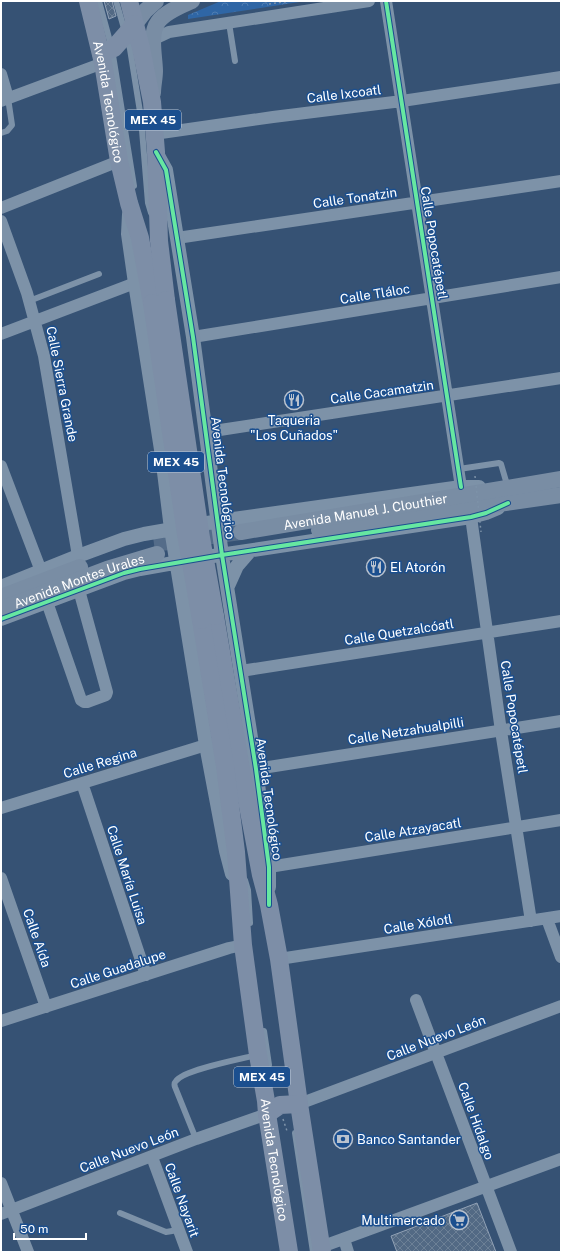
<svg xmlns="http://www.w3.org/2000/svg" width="562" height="1253" font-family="'Public Sans',sans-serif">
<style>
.park{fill:url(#park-crowns)}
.building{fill:url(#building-cross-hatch);stroke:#92a2b6}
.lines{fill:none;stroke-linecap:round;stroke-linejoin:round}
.secondary-tunnel{stroke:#546c89;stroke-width:16;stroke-dasharray:16 8;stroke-linecap:butt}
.path{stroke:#7d92a8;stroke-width:1.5;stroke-dasharray:2 3;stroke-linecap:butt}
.service{stroke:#7d92a8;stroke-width:6}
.minor{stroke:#7d92a8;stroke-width:12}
.tertiary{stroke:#7d92a8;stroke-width:14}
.secondary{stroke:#798da4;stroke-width:16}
.primary{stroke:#7d8ea7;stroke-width:18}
.path-bridge{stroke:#7d92a8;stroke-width:1.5;stroke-dasharray:2 3;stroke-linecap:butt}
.primary-bridge{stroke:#7d8ea7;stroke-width:18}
.cycleway-casing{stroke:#1b4f8f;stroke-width:6}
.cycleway{stroke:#66e7a1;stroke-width:4}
.labels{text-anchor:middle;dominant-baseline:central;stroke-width:3;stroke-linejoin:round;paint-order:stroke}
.shield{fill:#1b4f8f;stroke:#bbcadd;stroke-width:1}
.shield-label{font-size:12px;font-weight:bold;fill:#fff}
.street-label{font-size:13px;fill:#fff;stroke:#1b4f8f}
.poi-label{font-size:13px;fill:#fff;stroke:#1b4f8f;text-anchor:start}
</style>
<defs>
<pattern id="park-crowns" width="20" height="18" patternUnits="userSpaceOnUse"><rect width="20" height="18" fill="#2f66a5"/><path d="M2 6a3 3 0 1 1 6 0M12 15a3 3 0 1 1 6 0" fill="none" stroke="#4e7db2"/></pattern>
<pattern id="building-cross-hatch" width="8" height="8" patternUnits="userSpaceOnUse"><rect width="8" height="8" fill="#526984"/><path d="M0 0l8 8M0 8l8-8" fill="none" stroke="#6c8096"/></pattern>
</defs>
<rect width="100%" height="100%" fill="#365274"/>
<path class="park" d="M221,1H306L188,19V15Z"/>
<path class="building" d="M104,1H112L116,16L109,19Z
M477,1203L496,1252H397L391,1236Z"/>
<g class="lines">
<path class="secondary-tunnel" d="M154,544L241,532"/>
<path class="path" d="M265,1L269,4L291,1
M283,1119L287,1131"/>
<path class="service" d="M99,1L112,49L134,186
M116,1L130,49L141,118L148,203L151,213
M229,23L235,61
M1,133L7,131L12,125L8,98
M29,301L99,274
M459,469L499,463L501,464L508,488
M245,880L248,890L250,923
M264,1031L269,1065
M295,1133L313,1252
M196,1139L175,1087C174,1084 174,1083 176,1081C183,1070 241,1059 257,1055
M120,1213L166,1232L178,1230"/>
<path class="minor" d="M386,1L461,487
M154,39L169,32L369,1
M1,74L8,98
M1,101L103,63
M154,134L273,117L402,101L561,77
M1,208L119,161
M1,221L27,293L44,356L78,556
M177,238L561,181
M1,334L135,283
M193,337L561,277
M207,432L561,378
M1,466L41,571
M471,517L501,731L531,921
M47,602L81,700L84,702H87L106,695L107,692L79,590
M241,671L561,621
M256,769L561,721
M82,783L146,975
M1,808L206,745
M269,867L561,820
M1,878L46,1007
M547,919L561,957
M279,959L561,916
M416,1000L511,1252
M1,1021L229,948L243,945
M299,1104L561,1006
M152,1157L187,1252
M1,1183L28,1252
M1,1214L196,1139L267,1114
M344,1239L348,1252
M321,1247L561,1159"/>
<path class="tertiary" d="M156,152L166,170L193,337L222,555L256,769L269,867V887
M129,214L128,234L135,283L162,456L171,529L206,745L226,851L232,874
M213,556L471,517L486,513L498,508
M228,586L237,566L250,551
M1,587L78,556L124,539L144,534L219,521L461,487H479
M1,619L124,573L140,569L185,561"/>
<g class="secondary">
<path d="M135,24L145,11L156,1"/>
<path d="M153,93C153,86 155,78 155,71C155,58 149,34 158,22C165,12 181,6 192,1"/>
<path d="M319,530L561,495"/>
<path id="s1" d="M241,532L561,479"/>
<path d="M1,597L80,567"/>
<path id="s2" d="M1,609L107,569L157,554"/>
</g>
<g class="primary">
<path id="s3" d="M88,1L103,63L119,161L129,203L140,238L152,303"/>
<path d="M129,1L141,48L152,102L156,152L159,241L166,300"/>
<path d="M101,53L114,48L135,24"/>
<path d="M215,616L241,769L261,875L269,905L279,959L299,1104L322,1252"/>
<path id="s4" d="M201,620L225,766L236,852L243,945L258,1055L266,1101L267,1114L289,1252"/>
<path d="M267,1114L280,1105L299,1104"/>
</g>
<path class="path-bridge" d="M475,476L481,532"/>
<path class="primary-bridge" d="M166,300L200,532L215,616
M152,303L186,534L201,620"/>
<g class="cycleway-casing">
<path id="cycleway" d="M386,1L461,487
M156,152L166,170L193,337L222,555L256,769L269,867V905
M1,619L124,573L140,569L222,555L471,517L486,513L508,503"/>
</g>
<use href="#cycleway" class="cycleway"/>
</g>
<defs>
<g id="restaurant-ring" transform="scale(1)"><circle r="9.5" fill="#1b4f8f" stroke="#b9c2ce" stroke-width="1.5"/><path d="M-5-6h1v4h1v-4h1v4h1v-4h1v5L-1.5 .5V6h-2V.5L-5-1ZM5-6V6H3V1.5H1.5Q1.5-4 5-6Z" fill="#b9c2ce"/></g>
<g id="bank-ring" transform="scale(1)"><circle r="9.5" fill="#1b4f8f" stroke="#b9c2ce" stroke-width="1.5"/><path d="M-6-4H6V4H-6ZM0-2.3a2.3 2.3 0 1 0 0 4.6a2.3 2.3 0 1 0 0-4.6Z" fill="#b9c2ce"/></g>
<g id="supermarket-ring" transform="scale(1)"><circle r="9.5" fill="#1b4f8f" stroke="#b9c2ce" stroke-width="1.5"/><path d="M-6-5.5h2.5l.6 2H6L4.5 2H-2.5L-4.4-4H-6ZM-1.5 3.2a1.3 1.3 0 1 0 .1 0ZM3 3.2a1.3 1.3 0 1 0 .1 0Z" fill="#b9c2ce"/></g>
</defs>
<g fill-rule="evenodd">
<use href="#restaurant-ring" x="294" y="400"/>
<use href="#restaurant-ring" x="376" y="567"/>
<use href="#bank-ring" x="343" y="1139"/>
<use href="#supermarket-ring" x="459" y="1220"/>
</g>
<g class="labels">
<g class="shield">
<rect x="125" y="110" width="56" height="20" rx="3"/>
<rect x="148" y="452" width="56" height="20" rx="3"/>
<rect x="234" y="1067" width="56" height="20" rx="3"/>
</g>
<g class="shield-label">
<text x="153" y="120">MEX 45</text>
<text x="176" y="462">MEX 45</text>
<text x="262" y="1077">MEX 45</text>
</g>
<g class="street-label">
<text transform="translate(344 94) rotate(-7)">Calle Ixcoatl</text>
<text stroke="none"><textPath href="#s3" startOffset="103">Avenida Tecnológico</textPath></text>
<text transform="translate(355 198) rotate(-8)">Calle Tonatzin</text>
<text transform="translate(434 243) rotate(81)">Calle Popocatépetl</text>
<text transform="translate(375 294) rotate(-9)">Calle Tláloc</text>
<text transform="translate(62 384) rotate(79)">Calle Sierra Grande</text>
<text transform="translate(382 392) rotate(-8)">Calle Cacamatzin</text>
<text transform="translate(223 478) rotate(83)">Avenida Tecnológico</text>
<text stroke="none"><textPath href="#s1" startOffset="126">Avenida Manuel J. Clouthier</textPath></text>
<text stroke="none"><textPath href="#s2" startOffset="83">Avenida Montes Urales</textPath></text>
<text transform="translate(399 632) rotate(-9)">Calle Quetzalcóatl</text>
<text transform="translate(514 717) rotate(81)">Calle Popocatépetl</text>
<text transform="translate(406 731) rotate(-9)">Calle Netzahualpilli</text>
<text transform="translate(100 763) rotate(-17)">Calle Regina</text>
<text transform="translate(269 799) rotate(82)">Avenida Tecnológico</text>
<text transform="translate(413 830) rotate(-9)">Calle Atzayacatl</text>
<text transform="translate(127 875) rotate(72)">Calle María Luisa</text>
<text transform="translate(418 924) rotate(-9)">Calle Xólotl</text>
<text transform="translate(37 938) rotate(71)">Calle Aída</text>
<text transform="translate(118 969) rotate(-18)">Calle Guadalupe</text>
<text transform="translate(436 1038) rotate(-21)">Calle Nuevo León</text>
<text transform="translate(476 1121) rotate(70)">Calle Hidalgo</text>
<text transform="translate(129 1150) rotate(-21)">Calle Nuevo León</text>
<text stroke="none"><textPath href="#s4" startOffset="545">Avenida Tecnológico</textPath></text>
<text transform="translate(182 1200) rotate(70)">Calle Nayarit</text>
</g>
<g class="poi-label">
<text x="294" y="420" text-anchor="middle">Taqueria<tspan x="294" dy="15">"Los Cuñados"</tspan></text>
<text x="390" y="567">El Atorón</text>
<text x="357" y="1139">Banco Santander</text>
<text x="445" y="1220" text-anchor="end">Multimercado</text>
</g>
</g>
<rect width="562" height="1253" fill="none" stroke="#ffffff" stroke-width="4"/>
<path d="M14 1233v6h72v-6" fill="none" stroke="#ffffff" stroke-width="2"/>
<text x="20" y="1233" font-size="12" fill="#ffffff" stroke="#1b4f8f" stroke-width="3" paint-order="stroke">50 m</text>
</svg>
